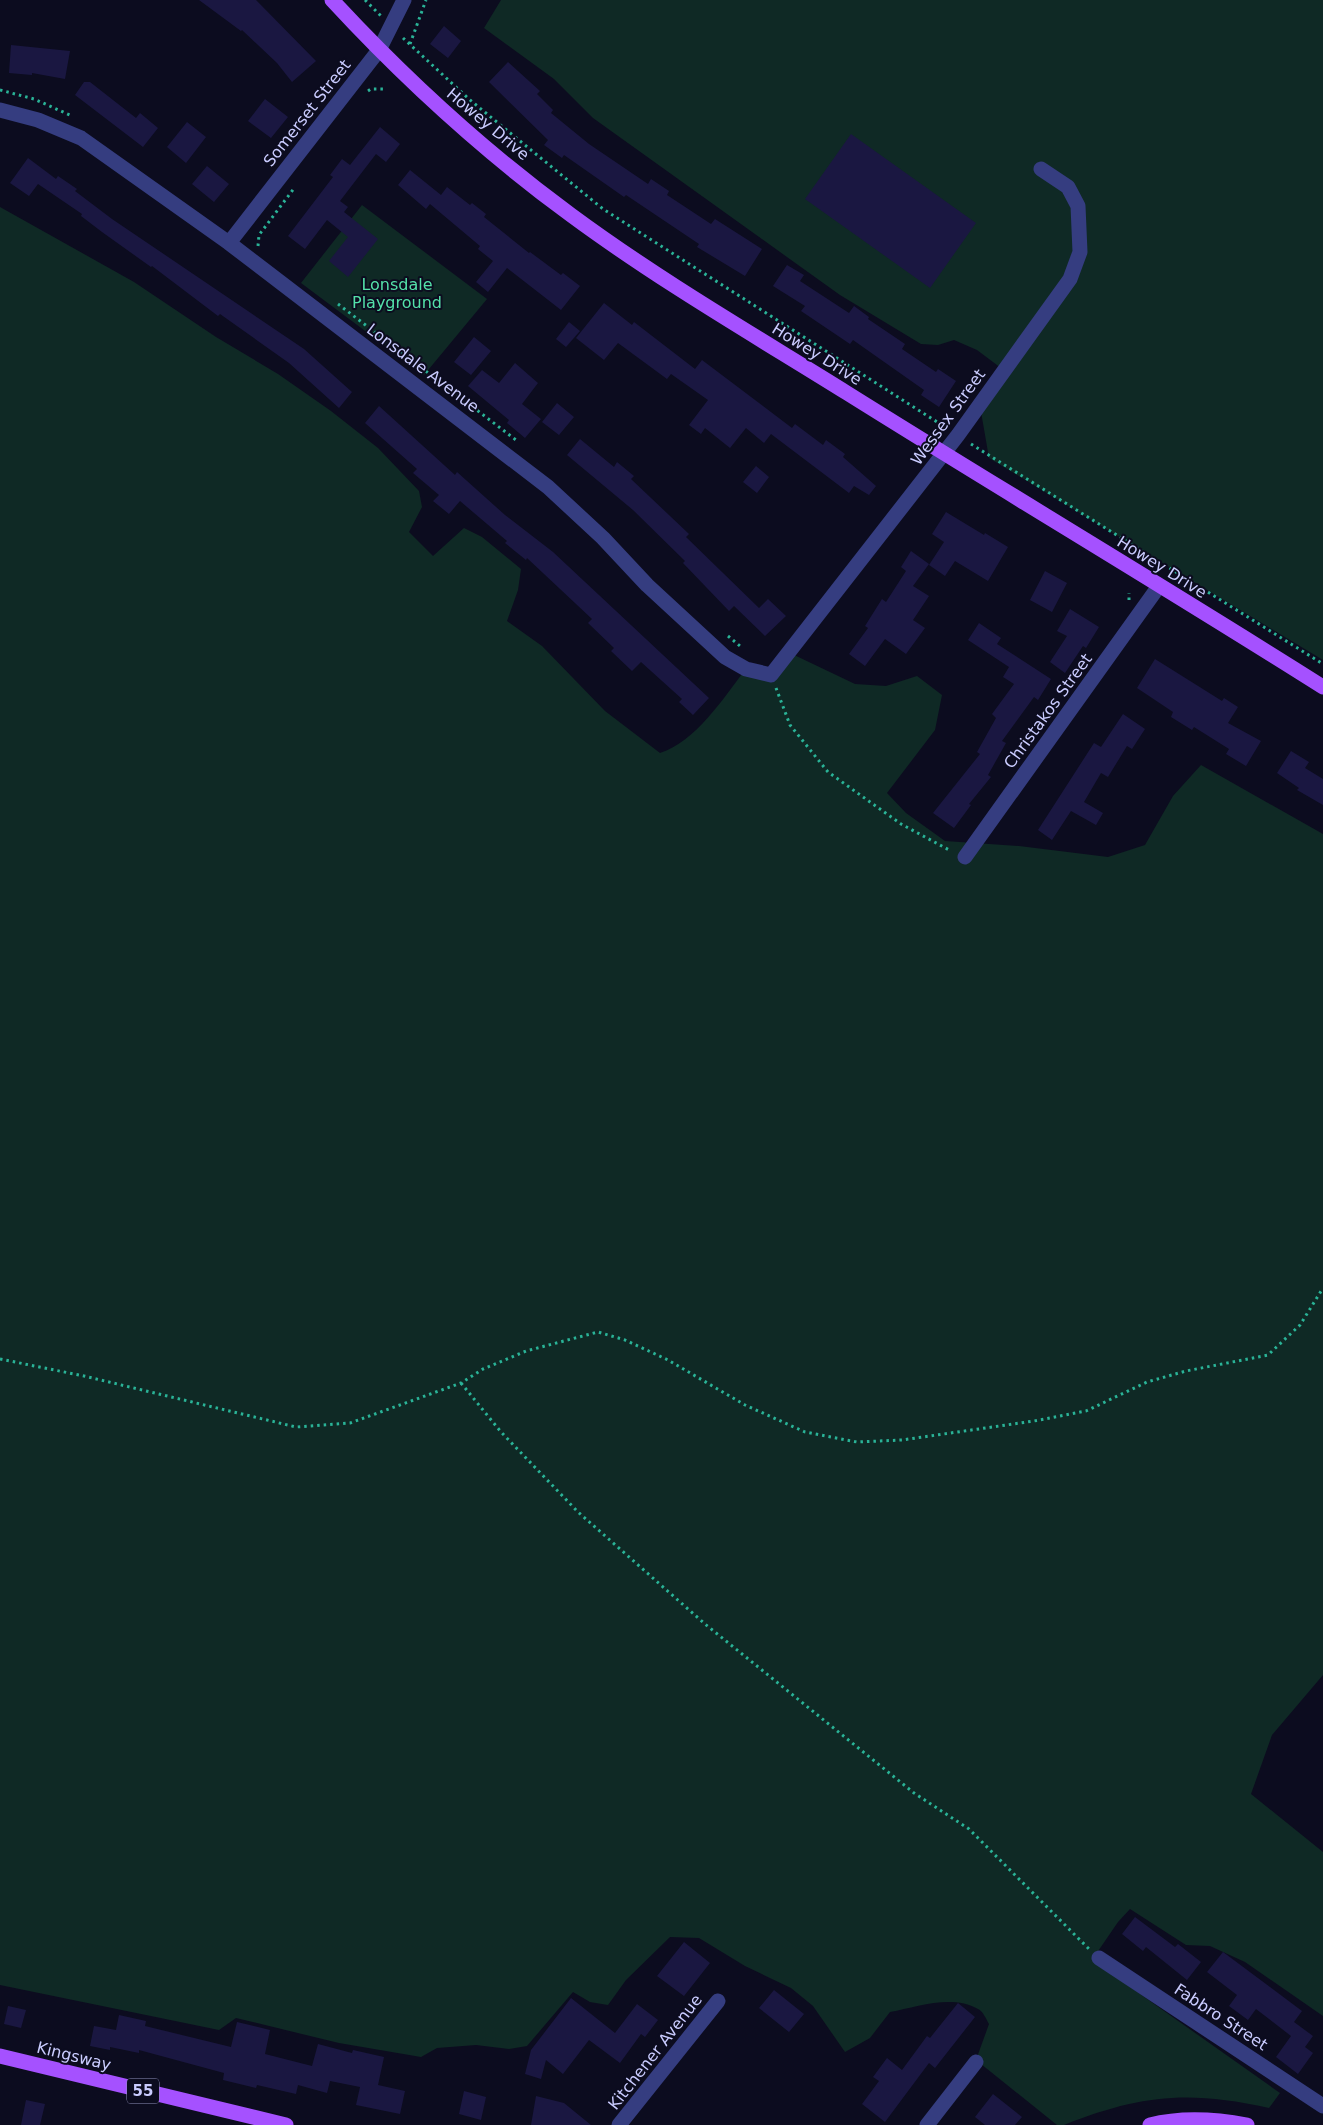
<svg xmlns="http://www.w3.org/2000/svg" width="1323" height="2125" font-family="'DejaVu Sans',sans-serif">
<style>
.green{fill:#0f2925}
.building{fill:#1a1741}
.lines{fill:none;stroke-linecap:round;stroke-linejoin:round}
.path{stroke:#2ab397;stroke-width:3;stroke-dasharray:2.5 4;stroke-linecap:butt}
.minor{stroke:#353d80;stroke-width:15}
.major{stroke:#a551ff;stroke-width:15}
.labels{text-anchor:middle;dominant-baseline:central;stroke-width:4;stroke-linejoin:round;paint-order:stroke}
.shield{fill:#0c0c1f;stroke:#9192bc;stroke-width:1}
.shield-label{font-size:15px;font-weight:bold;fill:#caccff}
.street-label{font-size:16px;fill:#caccff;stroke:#0c0c1f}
.park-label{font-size:16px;fill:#54e1a9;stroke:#0c0c1f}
</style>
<rect width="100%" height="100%" fill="#0c0c1f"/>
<path class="green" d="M501,0H1323V660L989,458L980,406L1005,371L977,350L954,340L938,345L921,344L840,295L593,118L554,79L484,28Z
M362,205L487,299L424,375L301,283Z
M0,207L134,282L216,337L278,374L331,411L378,448L419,491L422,507L409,532L433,556L464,528L482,537L521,569L518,590L507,621L542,646L605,711L660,753C696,741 722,700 745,670L772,676L790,653L855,684L886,686L917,676L942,695L935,730L887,793L906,813L945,841L1019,846L1108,857L1145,845L1173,796L1201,765L1323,834V1675L1272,1735L1251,1794L1323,1852V2016L1245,1962L1210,1946L1186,1945L1130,1909L1118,1922L1092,1960L1280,2093L1269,2108C1188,2090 1140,2095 1064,2125H1057L976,2060L989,2024C986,2019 983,2011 978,2009C952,1994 917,2007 890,2012L870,2038L845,2052L813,2006L791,1988L745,1966L699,1938L670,1937L626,1980L608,2005L590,2002L573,1992L527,2046L509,2049L476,2045L437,2048L421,2057L339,2043L236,2018L219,2030L0,1985Z"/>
<path class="building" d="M199,0H256L316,61L292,82L277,63L242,30L241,31Z
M444,26L461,41L448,58L430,44Z
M11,45L70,51L65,79L32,73V75L9,73Z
M508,62L540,91L537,94L553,110L551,113L589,144L648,184L651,179L669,191L667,195L711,224L715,219L762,249L745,276L697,247L699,244L626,195L624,197L564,155L562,158L544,145L548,140L489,82Z
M84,82H90L136,118L140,113L158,128L143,147L75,95Z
M265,99L288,117L271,138L248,121Z
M187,122L206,137L186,163L167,147Z
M380,127L400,144L386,162L376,154L340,201L348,207L344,212L378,239L348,277L329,261L348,237L327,220L305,249L288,236L333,177L330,175L342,159L350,165Z
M851,134L976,223L930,288L805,199Z
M28,158L56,179L58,176L77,189L75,191L112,219L304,349L352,392L339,408L289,363L220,314L218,316L152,266L151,267L102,232L81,216L82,214L38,184L29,196L10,183Z
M207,166L229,184L214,202L192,184Z
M410,170L441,195L447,187L470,205L472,203L486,214L484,217L529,253L530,252L561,275L563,273L580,286L561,310L507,268L488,292L476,282L493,261L478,249L480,246L430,204L426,209L398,185Z
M787,265L804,275L800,281L849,313L854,306L869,317L868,319L905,344L902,349L936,372L938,369L956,381L939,407L921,395L924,390L853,340L850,344L801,311L805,306L773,286Z
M604,303L632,325L634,322L695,369L702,360L792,428L795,424L823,445L826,440L845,454L843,457L876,486L869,495L854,486L849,493L771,434L764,443L746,428L730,448L705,428L701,434L689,425L708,400L671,374L667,379L618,343L604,360L576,338Z
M569,322L580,331L566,347L556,339Z
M474,337L491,351L471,375L454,362Z
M515,363L538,383L522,404L541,419L525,438L507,423L509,420L468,386L482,370L499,383Z
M557,403L574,417L559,435L542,422Z
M379,406L455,475L457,472L505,515L553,552L709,698L693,715L679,702L682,699L641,662L632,671L611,651L614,648L588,623L592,619L527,558L526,560L505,543L507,541L460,501L449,514L433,501L439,495L413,473L417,469L365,423Z
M580,439L614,467L617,462L634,476L631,479L689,534L686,537L759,608L768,599L786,616L765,636L734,606L729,611L683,563L685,561L633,510L567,455Z
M756,466L769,477L757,493L743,482Z
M946,512L984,535L985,533L1008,547L988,581L955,561L945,576L929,565L944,542L932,534Z
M911,551L929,564L913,586L929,596L913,620L925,628L906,654L885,639L865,666L849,654L868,628L865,626L882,599L886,602L906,571L901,567Z
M1045,571L1067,583L1052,612L1030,600Z
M1070,609L1099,627L1086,648L1083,646L1065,673L1050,662L1067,636L1057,631Z
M979,623L1001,638L997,644L1051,679L1038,700L1034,697L1002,741L1006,743L988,775L991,777L969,804L971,805L954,828L933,813L980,754L977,752L996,718L992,714L1014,684L1003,677L1009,667L968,640Z
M1155,659L1222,701L1224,698L1238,707L1228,723L1261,741L1246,766L1226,754L1229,749L1194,727L1192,730L1171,717L1173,712L1137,688Z
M1123,714L1145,729L1132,749L1127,746L1108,777L1101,773L1084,802L1103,813L1096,825L1071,811L1052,840L1038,830L1094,743L1101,747Z
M1291,751L1309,762L1305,768L1323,779V805L1297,790L1299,788L1277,773Z
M1135,1917L1175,1947L1178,1944L1201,1962L1187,1980L1146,1947L1143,1951L1122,1934Z
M684,1942L710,1963L684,1996L657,1976Z
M1223,1952L1302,2011L1294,2022L1313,2036L1305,2047L1313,2053L1298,2074L1276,2057L1291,2036L1256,2009L1248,2020L1229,2006L1237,1995L1207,1972Z
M774,1990L804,2014L789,2032L759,2008Z
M571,1998L615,2033L637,2004L658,2020L645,2037L641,2034L620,2063L589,2040L563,2074L546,2060L541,2079L525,2074L531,2050Z
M958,2003L975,2017L935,2068L929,2063L885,2122L862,2104L879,2081L873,2077L887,2058L902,2070L927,2036L930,2038Z
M8,2006L26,2010L21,2028L4,2024Z
M119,2015L146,2021L145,2026L231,2047L237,2022L270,2030L265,2054L312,2066L318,2044L352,2053L353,2050L384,2057L378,2085L405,2091L400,2114L356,2105L360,2087L330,2081L327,2093L298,2085L296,2094L257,2085L256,2088L223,2080L224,2073L139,2050V2053L110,2047V2050L90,2046L94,2026L116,2030Z
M464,2091L486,2097L481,2120L459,2114Z
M993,2094L1022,2117L1015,2125H985L975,2117Z
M536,2096L564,2103L591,2125H531Z
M26,2100L45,2104L40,2125H21Z"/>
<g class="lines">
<path class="path" d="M365,0L381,16
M403,38L470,100L603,209L945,427
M410,44L426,0
M0,90L34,99L72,116
M368,91L371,89H384
M258,246L259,235L295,187
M338,304L516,440
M971,444L1323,664
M1129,600V593
M728,636L740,646
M776,688L790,725L828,772L901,824L951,851
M0,1359L84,1376L296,1427L350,1423L461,1383L483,1369L526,1351L598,1332L625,1340L668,1360L745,1405L805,1432L857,1442L902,1440L1034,1421L1086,1411L1147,1382L1186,1371L1268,1355L1300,1325L1323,1288
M461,1383L501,1432L578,1512L705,1624L914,1793L969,1829L1089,1949"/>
<path class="minor" d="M0,110L38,120L81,138L229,243L548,487L603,538L647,585L725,657L746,669L771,675L958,435L1070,279L1080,252L1078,206L1068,187L1041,169
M229,243L379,50L404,0
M965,857L1159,586
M1099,1958L1323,2106
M619,2125L718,2001
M927,2125L976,2062"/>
<path class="major" d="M332,0C405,79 485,152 571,215C659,280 754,335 847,393C1005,492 1165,587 1323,687
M0,2056L286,2125
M1150,2125C1181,2117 1215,2119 1247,2125"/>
</g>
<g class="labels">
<rect class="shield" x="127" y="2078.5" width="32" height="25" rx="4"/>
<g class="shield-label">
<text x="143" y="2091">55</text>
</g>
<g class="street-label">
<text transform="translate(307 113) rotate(-52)">Somerset Street</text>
<text transform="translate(488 124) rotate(40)">Howey Drive</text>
<text transform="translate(817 354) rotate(32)">Howey Drive</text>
<text transform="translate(423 368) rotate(37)">Lonsdale Avenue</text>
<text transform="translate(948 417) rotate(-54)">Wessex Street</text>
<text transform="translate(1162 567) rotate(32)">Howey Drive</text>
<text transform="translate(1048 711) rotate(-54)">Christakos Street</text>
<text transform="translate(1221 2017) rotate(33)">Fabbro Street</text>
<text transform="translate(655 2052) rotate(-52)">Kitchener Avenue</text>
<text transform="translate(74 2056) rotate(14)">Kingsway</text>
</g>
<g class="park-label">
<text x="397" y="284">Lonsdale<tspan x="397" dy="18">Playground</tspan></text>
</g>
</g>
</svg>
